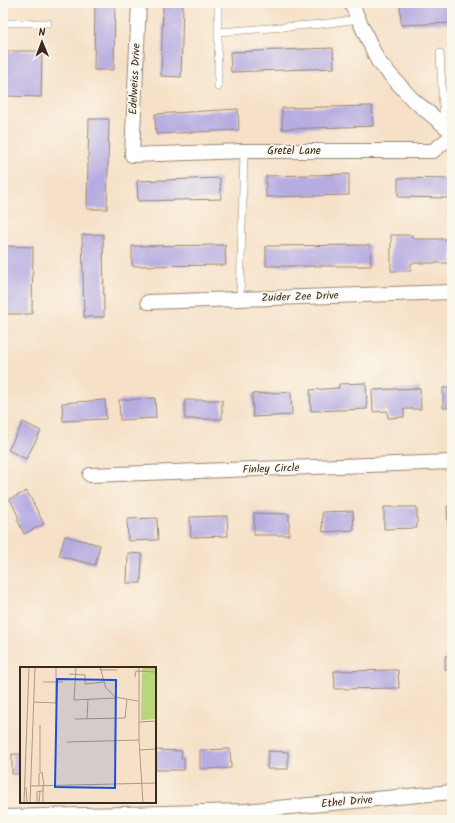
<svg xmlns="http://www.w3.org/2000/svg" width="455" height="823" font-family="Kalam,sans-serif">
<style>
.building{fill:#b6ace1}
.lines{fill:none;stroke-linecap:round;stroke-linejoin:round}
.service-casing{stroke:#988673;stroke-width:8}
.minor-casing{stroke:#988673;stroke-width:16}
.service{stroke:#fff;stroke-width:7}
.minor{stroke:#fff;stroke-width:14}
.labels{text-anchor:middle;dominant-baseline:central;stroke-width:3.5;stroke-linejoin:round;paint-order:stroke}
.street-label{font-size:11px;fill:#3b2a1e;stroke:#fbf7ec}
.inset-road{fill:none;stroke:#ab9884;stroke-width:1}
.view{fill:#1d4ed8;fill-opacity:0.15;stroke:#1d4ed8;stroke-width:2}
.inset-edge{fill:none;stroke:#3b2a1e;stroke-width:2}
</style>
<rect width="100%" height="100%" fill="#fbf7ec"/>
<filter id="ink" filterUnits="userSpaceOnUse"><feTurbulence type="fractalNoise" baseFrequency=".025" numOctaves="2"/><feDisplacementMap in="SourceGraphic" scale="8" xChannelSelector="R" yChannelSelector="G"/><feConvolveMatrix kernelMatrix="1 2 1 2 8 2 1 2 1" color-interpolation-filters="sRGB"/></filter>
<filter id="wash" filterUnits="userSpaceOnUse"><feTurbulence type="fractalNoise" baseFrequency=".012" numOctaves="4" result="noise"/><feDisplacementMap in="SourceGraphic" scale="16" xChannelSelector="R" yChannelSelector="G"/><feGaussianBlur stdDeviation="0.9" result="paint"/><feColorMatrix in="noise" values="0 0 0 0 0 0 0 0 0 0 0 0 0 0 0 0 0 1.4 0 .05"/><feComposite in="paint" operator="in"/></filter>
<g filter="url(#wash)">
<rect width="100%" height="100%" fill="#f6e1c8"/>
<g id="blocks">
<path class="building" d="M95,3H115L114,70H94Z
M163,3H183L181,77L161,76Z
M452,3V23L401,25L400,5Z
M333,48L334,68L231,72L230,52Z
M7,51H42L41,97L7,96Z
M372,106L373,126L282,129V108Z
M238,109L239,130L156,134L155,114Z
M89,119H109L107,209H87Z
M349,174V195L266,197V176Z
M220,178L221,199L138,201L137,181Z
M398,178L452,179V212H448L449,198L398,197Z
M103,234L104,317H84L82,235Z
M391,235H412V239H452V263H411V271H391Z
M225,245L226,265L132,266V246Z
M370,245L371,266H266V246Z
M3,246L33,247L32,314H3Z
M366,383L367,409L311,411L310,390L339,388V384Z
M452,387V408H443V388Z
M420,388L421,409H404V417L388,418L387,411L373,412L372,390Z
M291,392L292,415L253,417L252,394Z
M155,398L156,418L120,420L119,400Z
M105,400L106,419L63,421L62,403Z
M185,400H222V419H185Z
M23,422L41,431L26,459L8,450Z
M27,491L44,524L24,534L17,519L19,518L10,499Z
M447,506H452V527L448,528Z
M384,507H417V528L384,529Z
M353,511L354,530L323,532L322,512Z
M254,513L289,514V535H254Z
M227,516L228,536L191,537L190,517Z
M157,518L158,540L128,541L127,519Z
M65,536L100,545L95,565L59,556Z
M128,553L142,554L141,583H127Z
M445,656H452V670H445Z
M398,670L399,688L335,689L334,671Z
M230,749L231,768L200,769V750Z
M155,750L182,751L181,758H184V770H155Z
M268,751L288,752V769H267Z
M12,754H21V774H12Z"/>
</g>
</g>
<g filter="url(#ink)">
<use href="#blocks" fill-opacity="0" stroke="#988673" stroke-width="1"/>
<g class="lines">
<g class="service-casing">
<path id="service" d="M218,3V32L322,24L358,19
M3,23H48
M440,53L444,125
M218,87V32
M240,299L244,151"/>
</g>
<g class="minor-casing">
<path id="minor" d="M139,3L132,155L244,151H433L452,136
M351,3L378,61L412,99L452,132
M148,302L452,292
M90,475L452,462
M3,817L245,811L452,792"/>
</g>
<use href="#service" class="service"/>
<use href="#minor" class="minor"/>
</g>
</g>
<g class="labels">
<g class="street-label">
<text transform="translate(135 79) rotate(-87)">Edelweiss Drive</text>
<text x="294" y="151">Gretel Lane</text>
<text transform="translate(300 297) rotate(-2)">Zuider Zee Drive</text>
<text transform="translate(271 469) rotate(-2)">Finley Circle</text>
<text transform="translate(347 802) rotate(-5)">Ethel Drive</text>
</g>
</g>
<g transform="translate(20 667)">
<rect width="136" height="136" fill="#f6e1c8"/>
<path d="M122,0H136V52L121,53Z" fill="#b9d67d"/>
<path class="inset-road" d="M56,0L54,33L96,31M80,0L86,21L95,30L118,34M119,0V73L123,136M80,3H97M49,7L65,8V17L84,15M115,10L116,4L136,5M23,15H43M14,35L36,36V0M55,52L105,51L107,33M67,52L68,32M119,55L136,54M47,75L119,73M119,83L136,82M20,105V58M11,119L136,116M19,119V107L22,105L24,119M6,120L7,135M4,136L9,0M10,136L15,0M17,136V125L20,124M19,136L20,124H24M23,136V119"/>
<path class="view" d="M37,12L96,13L95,121L35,120Z"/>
<rect width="136" height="136" class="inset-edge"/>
</g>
<rect width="455" height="823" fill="none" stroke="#fbf7ec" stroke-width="16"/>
<g transform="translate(42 42) rotate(359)" stroke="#fbf7ec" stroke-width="3" paint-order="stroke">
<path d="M0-3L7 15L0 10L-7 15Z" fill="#3b2a1e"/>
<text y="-6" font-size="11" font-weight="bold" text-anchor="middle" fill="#3b2a1e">N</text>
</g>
</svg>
